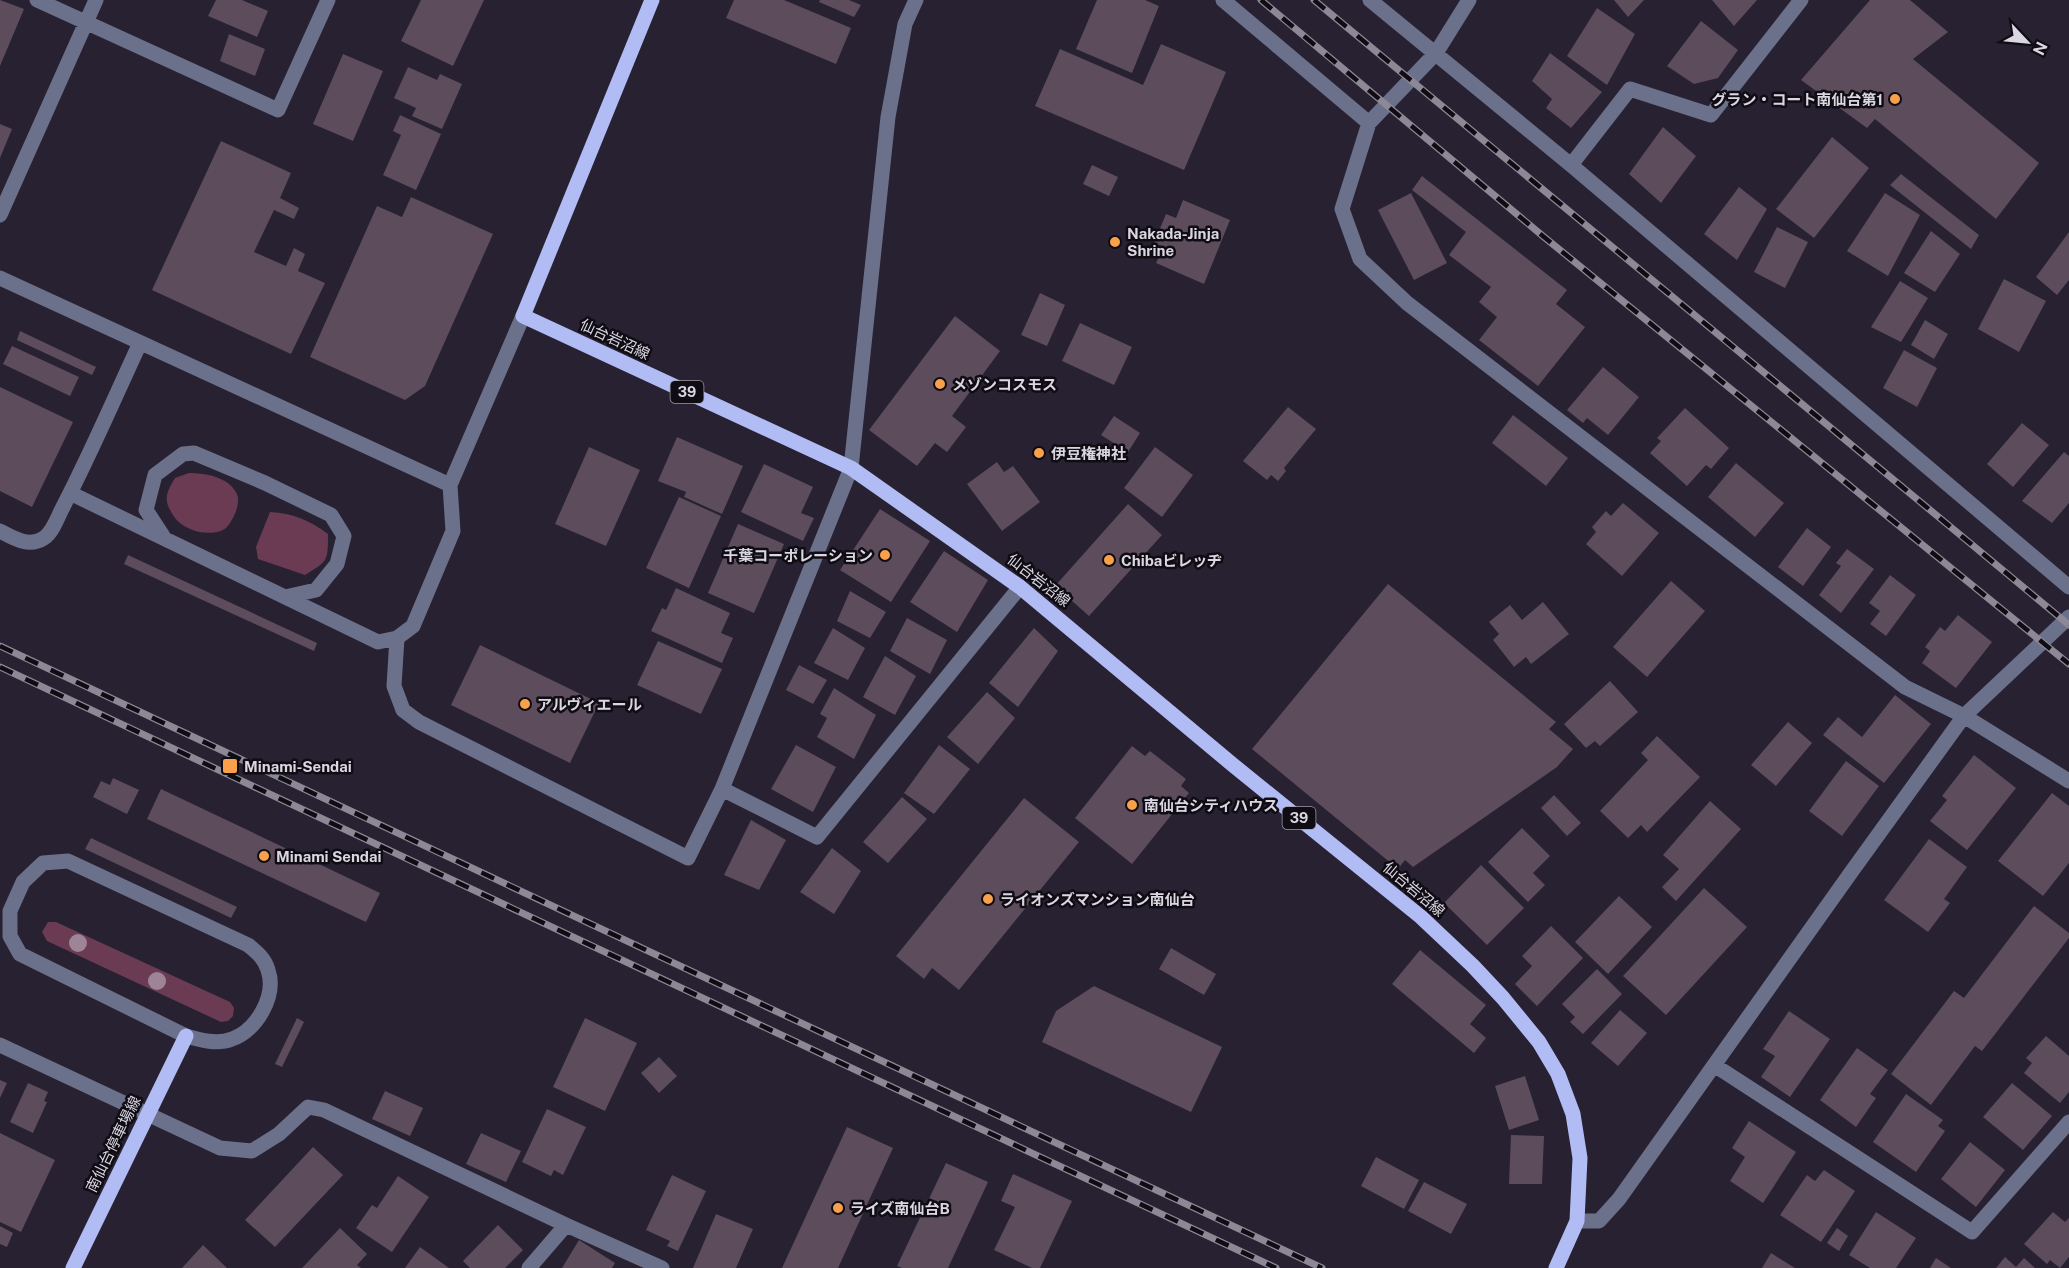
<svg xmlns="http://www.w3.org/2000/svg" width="2069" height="1268" font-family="'Public Sans','Noto Sans JP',sans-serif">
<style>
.green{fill:#6a3b53}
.building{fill:#5c4c5c}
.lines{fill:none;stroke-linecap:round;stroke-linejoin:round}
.minor{stroke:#6b708b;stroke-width:15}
.major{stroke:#b1bbf4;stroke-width:15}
.rail-casing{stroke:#8d8895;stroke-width:7}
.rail{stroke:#0f0c14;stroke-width:4.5;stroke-dasharray:14;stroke-linecap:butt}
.tree{fill:#9d8496}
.poi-dot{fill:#f8a14a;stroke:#0f0c14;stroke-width:2}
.labels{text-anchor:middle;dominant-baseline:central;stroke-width:5;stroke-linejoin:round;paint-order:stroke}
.shield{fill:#0f0c14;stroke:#9e9aa4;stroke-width:1.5}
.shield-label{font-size:14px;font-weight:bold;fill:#dbd7e2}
.poi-label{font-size:15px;font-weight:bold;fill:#dbd7e2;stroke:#0f0c14;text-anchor:start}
.street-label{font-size:15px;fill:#dbd7e2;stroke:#0f0c14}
</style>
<rect width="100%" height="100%" fill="#272132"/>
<path class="green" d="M189,473C206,473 229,477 237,494C241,504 233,521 226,528C218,534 208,533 199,532C190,530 178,524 173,515C163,500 166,493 175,478Z
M270,512C293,513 309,520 328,534C328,561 328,561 305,575L258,559L256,547Z
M48,922H56L230,1002L234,1008L233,1016L228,1021L221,1022L47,941L42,932Z"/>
<path class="building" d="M0,0L24,9L0,66Z
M216,0H242L268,11L257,37L208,16Z
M421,0H484L453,66L401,41Z
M734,0H784L851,28L836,64L726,18Z
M820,0H849L861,5L854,17L819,2Z
M1097,0H1145L1159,6L1132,73L1076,49Z
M1614,0H1644L1628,17Z
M1712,0H1757L1734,26Z
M1870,0H1910L1948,32L1913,59L2039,163L1996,219L1875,119L1867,128L1801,80Z
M1597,8L1635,34L1607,85L1567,56Z
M1701,21L1738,50L1718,78L1694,84L1667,66Z
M229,34L265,49L255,76L220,61Z
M1161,44L1226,72L1184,170L1035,106L1060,49L1143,85Z
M1550,53L1602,92L1571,128L1546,108L1552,99L1532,81Z
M343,54L383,71L353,141L313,124Z
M408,67L437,80L440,74L462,84L442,129L412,116L416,108L394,98Z
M400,115L441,134L416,190L383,175L401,135L393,131Z
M0,124L12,129L0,158Z
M1663,127L1696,156L1661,203L1629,174Z
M1832,137L1869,168L1814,238L1776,209Z
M221,141L291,173L280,198L299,208L294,219L274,210L254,252L286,266L294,248L305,254L298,271L325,283L291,354L152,290Z
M1092,165L1118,177L1109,196L1083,184Z
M1901,174L1979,235L1971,249L1890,185Z
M1422,176L1567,290L1556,304L1585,327L1538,386L1479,340L1497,317L1479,302L1491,287L1449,255L1466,232L1412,190Z
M1739,187L1767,209L1737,260L1704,234Z
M1411,193L1447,263L1414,280L1378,210Z
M1885,193L1920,215L1888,276L1847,251Z
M411,197L493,234L425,386L405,400L310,357L377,206L402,217Z
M1183,200L1230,220L1204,284L1156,263L1163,247L1154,243L1166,214L1176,218Z
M1777,227L1808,242L1785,288L1754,272Z
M1931,231L1960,254L1935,292L1904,273Z
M2069,232V280L2057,295L2036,277Z
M2004,279L2046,301L2019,352L1978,329Z
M1900,281L1928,298L1901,342L1871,327Z
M1040,293L1065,305L1047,346L1021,335Z
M955,316L1000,351L952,416L966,427L947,452L935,443L917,466L869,430Z
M1925,320L1948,334L1934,359L1911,345Z
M1080,323L1132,347L1114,385L1062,361Z
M20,331L96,367L92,375L17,340Z
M12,346L79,377L70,396L3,364Z
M1904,350L1937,368L1917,407L1883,388Z
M1603,367L1639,397L1608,435L1587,418L1583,423L1567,410Z
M0,387L73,422L32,507L0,491Z
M1288,407L1316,429L1284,468L1286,471L1278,481L1271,475L1267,480L1243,461Z
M1685,408L1729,448L1711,469L1706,465L1687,486L1650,453L1661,441L1657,438Z
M1513,415L1568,458L1546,486L1492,443Z
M1114,416L1140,433L1128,452L1101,435Z
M2022,423L2049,445L2013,487L1987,464Z
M677,437L743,466L722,514L684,497L686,492L658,481Z
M589,447L640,470L606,546L555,524Z
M1155,447L1193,475L1162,517L1124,488Z
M2064,452L2069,456V503L2052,523L2022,501Z
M997,462L1004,472L1013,466L1040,502L1002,531L967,484Z
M1736,463L1784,503L1755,537L1708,497Z
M764,464L813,487L801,513L814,518L803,541L741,512Z
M679,497L721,516L689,588L646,568Z
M1623,503L1659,533L1622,576L1586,544L1596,532L1592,527L1606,511L1611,516Z
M1128,504L1162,535L1089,616L1055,586Z
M880,509L930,541L891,602L840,570Z
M738,524L784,544L754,613L708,593Z
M1807,528L1831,547L1803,586L1778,567Z
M1847,549L1874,569L1841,613L1819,595L1841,566L1836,563Z
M944,551L988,580L957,632L910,602Z
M128,555L317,643L314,651L124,564Z
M1890,575L1916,595L1886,636L1870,624L1880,611L1869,603Z
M1671,581L1705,611L1647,677L1613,647Z
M1388,584L1556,722L1549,729L1573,749L1557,767L1413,867L1405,860L1398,869L1252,749Z
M676,588L730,613L721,633L733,638L722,663L651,631L662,608L666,610Z
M850,591L886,612L870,638L837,621Z
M1543,602L1569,634L1531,664L1526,657L1514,667L1493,640L1499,634L1489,622L1510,605L1522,620Z
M1958,615L1992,642L1956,688L1922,663L1930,651L1925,647L1940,627L1945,631Z
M907,618L947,640L930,674L890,651Z
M833,628L865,648L848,680L814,663Z
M1034,628L1058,651L1018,707L989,683Z
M658,641L722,669L701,714L637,685Z
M480,645L599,703L570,763L451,705Z
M885,656L916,676L895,715L863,697Z
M799,665L827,680L813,704L786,690Z
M1610,681L1638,712L1600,746L1595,741L1586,748L1564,724Z
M834,688L876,715L854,759L817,737L827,718L820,714Z
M987,692L1015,718L978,764L947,737Z
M1895,695L1931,724L1884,783L1823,735L1838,717L1862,737Z
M1788,722L1812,743L1776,786L1751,765Z
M1657,736L1700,777L1647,832L1641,825L1628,838L1600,811L1648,760L1641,753Z
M796,745L836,767L813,812L771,789Z
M939,745L970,769L934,814L904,793Z
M1132,746L1145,756L1150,751L1186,779L1181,786L1189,793L1132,864L1075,818Z
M1974,755L2016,788L1967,850L1930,821L1947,800L1942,796Z
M1846,761L1879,786L1842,836L1809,811Z
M113,778L139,790L127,814L93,797L101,781L110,785Z
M161,789L380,893L366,922L147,819Z
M2052,793L2069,806V863L2043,896L1998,861Z
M1554,795L1581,823L1567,836L1541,808Z
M902,797L927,819L888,863L863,842Z
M1024,798L1079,842L959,990L932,968L924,979L896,956Z
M1710,801L1741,829L1676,901L1662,887L1679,869L1663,855Z
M751,820L786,840L759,890L724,875Z
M1522,828L1550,856L1533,873L1545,885L1528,902L1488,862Z
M91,838L237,907L231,918L85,849Z
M1929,839L1967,867L1944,899L1950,903L1928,932L1884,900Z
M832,848L861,871L834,914L800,892Z
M1481,865L1524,908L1487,945L1444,903Z
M1704,888L1747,927L1666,1015L1623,976Z
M1619,896L1652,927L1608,974L1575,942Z
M2034,906L2069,933V938L1982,1051L1975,1046L1931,1105L1891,1074L1954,991L1964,998Z
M1551,926L1583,958L1537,1006L1515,984L1532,966L1522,956Z
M1171,948L1216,974L1204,995L1159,969Z
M1420,950L1486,1005L1470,1024L1486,1038L1474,1053L1392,984Z
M1597,969L1622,994L1583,1034L1570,1022L1575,1017L1562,1004Z
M1094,986L1222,1047L1191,1112L1042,1042L1056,1011Z
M1620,1010L1647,1033L1618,1066L1591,1043Z
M1789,1011L1830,1039L1790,1097L1761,1077L1775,1056L1763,1049Z
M297,1018L304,1022L282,1067L275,1064Z
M585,1018L637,1043L605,1111L553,1087Z
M2046,1036L2069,1056V1092L2060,1103L2024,1073L2032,1063L2026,1058Z
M1857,1048L1888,1070L1870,1094L1876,1098L1856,1127L1820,1100Z
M659,1057L677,1076L659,1093L641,1073Z
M1525,1076L1539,1120L1509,1130L1495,1086Z
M0,1080L7,1083L0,1098Z
M28,1083L48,1092L44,1101L47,1102L33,1133L10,1122Z
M2012,1083L2052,1116L2023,1150L1983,1117Z
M385,1091L423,1108L410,1136L372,1119Z
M1906,1094L1943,1120L1938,1126L1945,1131L1916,1172L1873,1142Z
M547,1109L586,1127L563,1175L554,1170L551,1176L522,1162Z
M1749,1121L1796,1152L1763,1203L1730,1181L1745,1157L1732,1148Z
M847,1127L893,1148L838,1268H782Z
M0,1133L55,1160L21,1232L0,1222Z
M481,1133L521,1151L506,1182L466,1164Z
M1511,1135L1544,1136L1542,1184H1509Z
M1970,1142L2005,1170L1976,1207L1941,1179Z
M313,1147L343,1175L275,1247L245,1220Z
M1376,1157L1419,1180L1404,1209L1361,1186Z
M946,1163L988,1182L948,1268H902L897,1266Z
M1824,1170L1855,1191L1821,1242L1780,1215L1807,1175L1815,1181Z
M1013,1174L1072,1201L1040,1268H1032L994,1250L1015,1207L1001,1201Z
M672,1175L706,1191L678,1251L667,1246L670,1241L646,1230Z
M398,1176L429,1197L392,1252L356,1228L372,1205L377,1208Z
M1424,1182L1467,1204L1451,1234L1408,1211Z
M1876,1212L1916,1238L1896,1268H1870L1849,1255Z
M2053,1212L2065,1222L2069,1218V1257L2060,1268L2050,1260L2047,1264L2024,1244Z
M716,1214L753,1229L736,1268H693Z
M498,1225L523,1250L505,1268H470L463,1261Z
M0,1226L13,1233L7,1247L0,1244Z
M340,1228L367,1254L357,1265L361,1268H302Z
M1837,1228L1848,1236L1839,1251L1827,1243Z
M579,1240L615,1263L612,1268H562Z
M203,1245L227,1268H182Z
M420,1247L449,1268H405Z
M1771,1253L1795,1268H1762Z
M2005,1257L2016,1267L2024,1258L2035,1268H1996Z
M1936,1258L1951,1268H1930Z"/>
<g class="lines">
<path class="minor" d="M37,0L278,110L328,0
M1223,0L1369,123L1342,209L1360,259L1407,303L1905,687L1964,716L2069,781
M1370,0L1571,165L2069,587
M1369,123L1436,53L1469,0
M1571,165L1630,89L1711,115L1801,0
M0,215L96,0
M0,278L450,485L523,316
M70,493L378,642L397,638L413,626L453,531L450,485
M0,531C13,538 29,548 44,538C53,532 58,516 63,507C91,453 115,397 140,343
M165,539L146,510L155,475L183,454L194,453L265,483L331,515L344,536L337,564L316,590L285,597
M397,638L394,686L403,710L419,722L688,858L722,789L851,468L888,117L905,24L916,0
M722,789L817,837L1020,587
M68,861L248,945C257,952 265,959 268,970C277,996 256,1031 232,1039C217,1045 200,1040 186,1036L20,954L10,936V911L23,882L43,863Z
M0,1045L220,1148L252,1151L279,1134L308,1107L324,1110L566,1225L662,1268
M1714,1065L1972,1232L2069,1122
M1577,1221H1599L1619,1199L1852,871L1964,716L2069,617
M529,1268L566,1225"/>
<path class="major" d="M652,0L523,316L851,468L1020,587L1233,765L1421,917L1473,966L1503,998L1539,1042L1558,1074L1573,1114L1580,1158L1577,1221L1556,1268
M73,1268L186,1036"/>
<g class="rail-casing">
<path id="rail" d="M1261,0L1544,237L2069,664
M1314,0L2069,625
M0,646L1322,1268
M0,667L1276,1268"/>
</g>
<use href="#rail" class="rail"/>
</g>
<g class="tree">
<circle cx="78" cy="943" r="9"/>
<circle cx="157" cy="981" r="9"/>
</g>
<g class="poi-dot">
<circle cx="1895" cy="99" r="6"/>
<circle cx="1115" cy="242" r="6"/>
<circle cx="940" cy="384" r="6"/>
<circle cx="1039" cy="453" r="6"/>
<circle cx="885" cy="555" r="6"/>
<circle cx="1109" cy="560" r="6"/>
<circle cx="525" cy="704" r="6"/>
<rect x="222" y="758" width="16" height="16" rx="3"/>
<circle cx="1132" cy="805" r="6"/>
<circle cx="264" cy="856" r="6"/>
<circle cx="988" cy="899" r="6"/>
<circle cx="838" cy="1208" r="6"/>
</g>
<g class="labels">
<g class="shield">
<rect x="670.5" y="381" width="33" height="22" rx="4.5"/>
<rect x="1282.5" y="807" width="33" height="22" rx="4.5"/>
</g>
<g class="shield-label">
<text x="687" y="392">39</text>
<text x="1299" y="818">39</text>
</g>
<g class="poi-label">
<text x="1883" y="99" text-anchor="end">グラン・コート南仙台第1</text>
<text x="1127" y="233">Nakada-Jinja<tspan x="1127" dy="17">Shrine</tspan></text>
<text x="952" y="384">メゾンコスモス</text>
<text x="1051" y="453">伊豆権神社</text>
<text x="873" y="555" text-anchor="end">千葉コーポレーション</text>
<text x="1121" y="560">Chibaビレッヂ</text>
<text x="537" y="704">アルヴィエール</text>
<text x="244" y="766">Minami-Sendai</text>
<text x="1144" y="805">南仙台シティハウス</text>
<text x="276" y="856">Minami Sendai</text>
<text x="1000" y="899">ライオンズマンション南仙台</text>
<text x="850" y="1208">ライズ南仙台B</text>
</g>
<g class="street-label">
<text transform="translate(615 339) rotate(25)">仙台岩沼線</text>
<text transform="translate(1039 580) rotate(38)">仙台岩沼線</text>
<text transform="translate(1414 889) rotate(40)">仙台岩沼線</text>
<text transform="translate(113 1144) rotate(-64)">南仙台停車場線</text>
</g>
</g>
<g transform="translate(2027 42) rotate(116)" stroke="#0f0c14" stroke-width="4.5" paint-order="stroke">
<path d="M0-4.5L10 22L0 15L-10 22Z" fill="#dbd7e2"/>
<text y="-9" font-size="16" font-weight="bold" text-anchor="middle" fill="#dbd7e2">N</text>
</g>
</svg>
